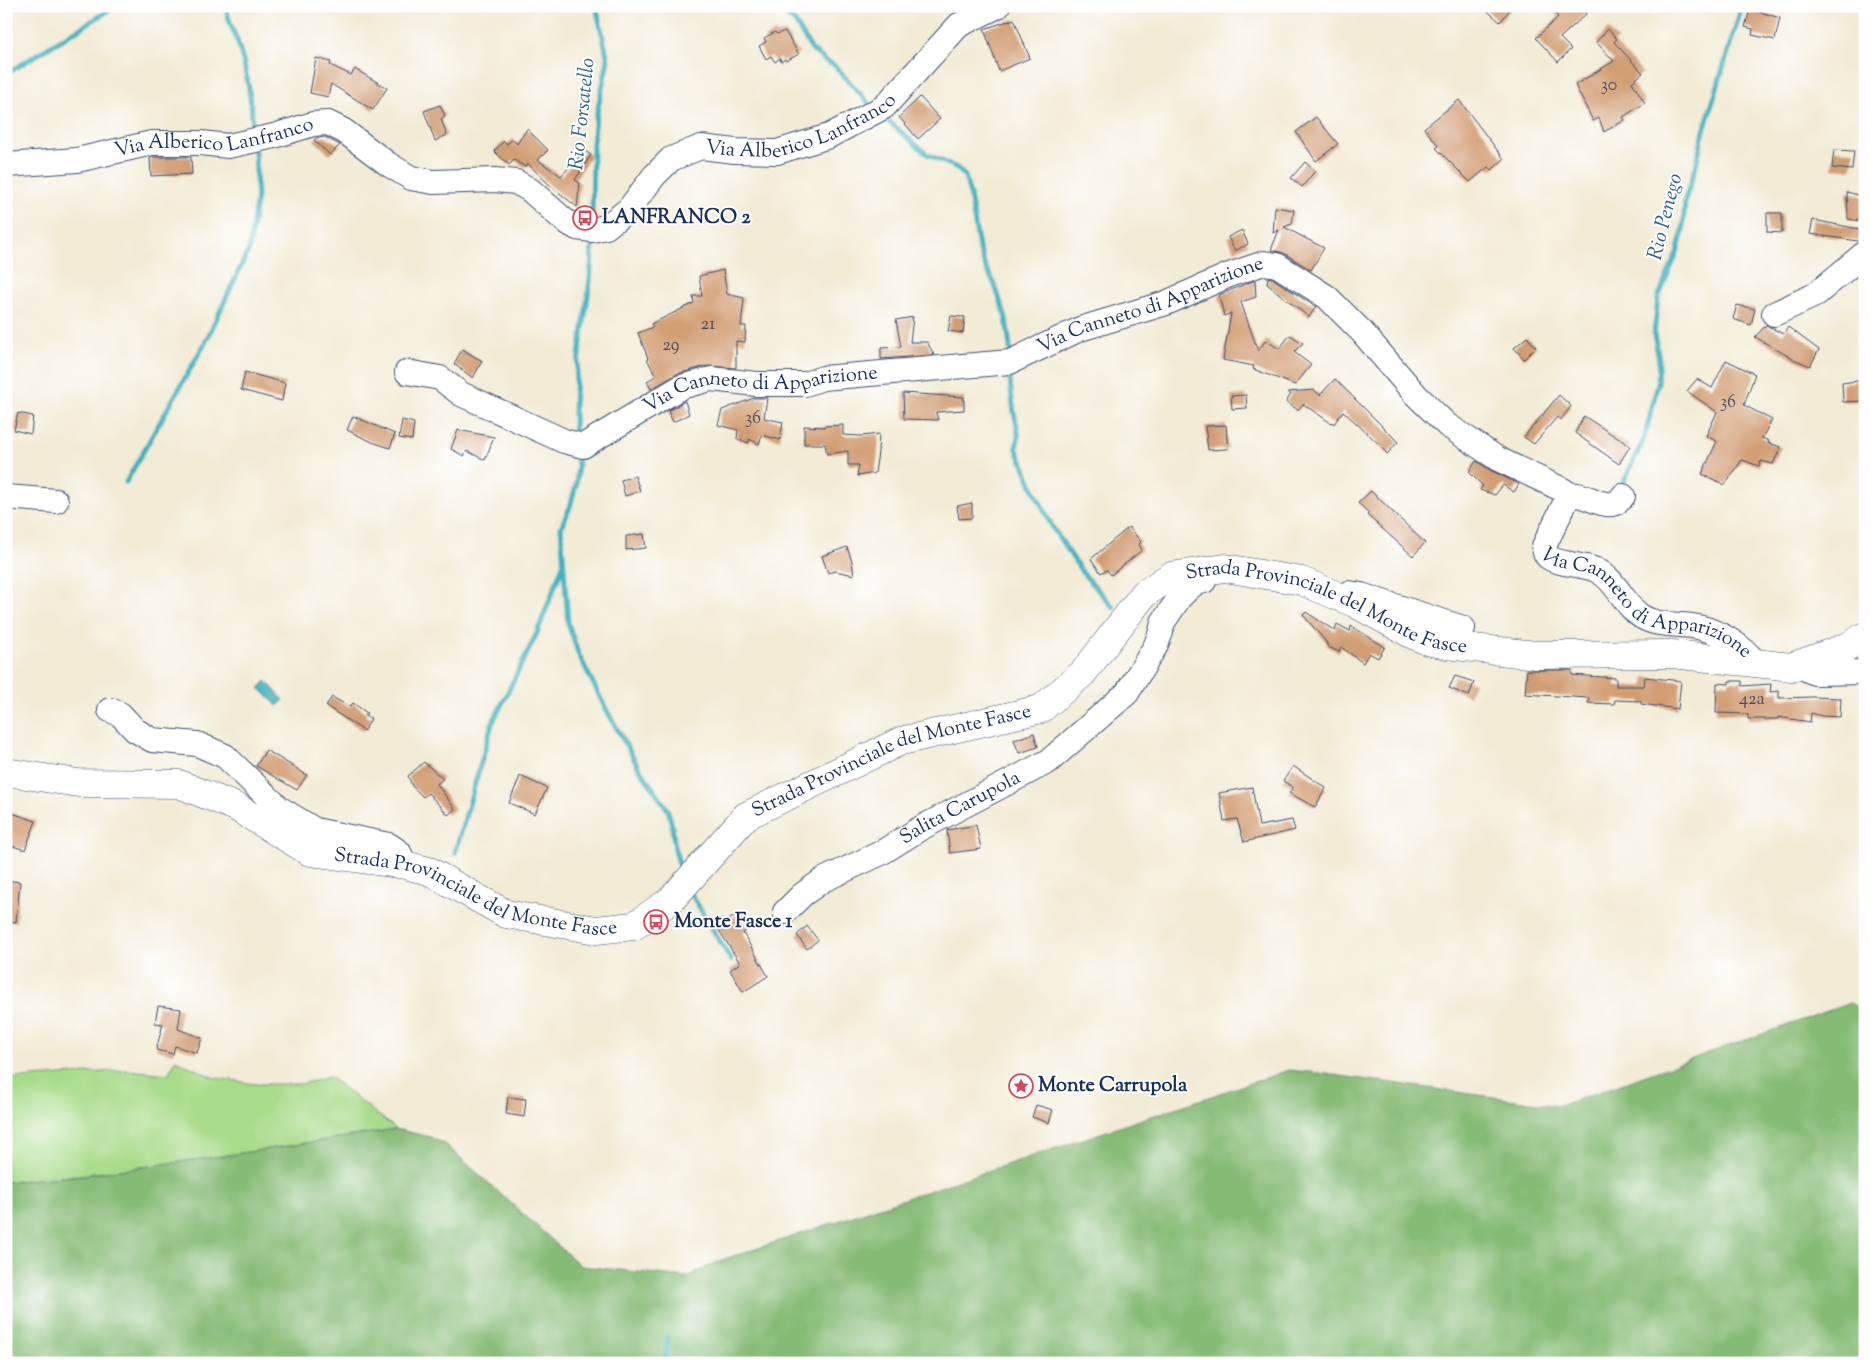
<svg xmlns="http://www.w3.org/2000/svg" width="1871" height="1369" font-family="'Sorts Mill Goudy',serif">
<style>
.green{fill:#a8db8a;stroke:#628574}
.forest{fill:#86bb76;stroke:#50756a}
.water{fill:#43b1c0;stroke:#2f708f}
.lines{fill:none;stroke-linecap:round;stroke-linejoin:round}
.stream{stroke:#43b1c0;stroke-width:5}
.building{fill:#d19d73}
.minor-casing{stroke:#3b4b70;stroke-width:26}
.major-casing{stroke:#3b4b70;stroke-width:29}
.minor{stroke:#fff;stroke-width:24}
.major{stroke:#fff;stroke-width:28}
.labels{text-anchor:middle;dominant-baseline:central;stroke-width:4;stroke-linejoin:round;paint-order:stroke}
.number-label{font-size:18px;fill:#484a63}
.street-label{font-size:20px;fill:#1b2f5e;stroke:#fff}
.poi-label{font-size:20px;font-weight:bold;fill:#1b2f5e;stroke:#fff;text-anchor:start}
.water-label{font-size:21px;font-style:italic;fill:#2b6385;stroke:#fff}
</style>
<rect width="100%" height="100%" fill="#fff"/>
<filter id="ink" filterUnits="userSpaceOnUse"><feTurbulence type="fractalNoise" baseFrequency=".02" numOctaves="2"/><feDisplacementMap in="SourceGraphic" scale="10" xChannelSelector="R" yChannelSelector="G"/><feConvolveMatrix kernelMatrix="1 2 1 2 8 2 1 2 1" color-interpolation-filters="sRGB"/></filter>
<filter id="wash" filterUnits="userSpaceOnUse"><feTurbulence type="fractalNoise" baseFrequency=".0096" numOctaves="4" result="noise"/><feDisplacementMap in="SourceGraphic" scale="20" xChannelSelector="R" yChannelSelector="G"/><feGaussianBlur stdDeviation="1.12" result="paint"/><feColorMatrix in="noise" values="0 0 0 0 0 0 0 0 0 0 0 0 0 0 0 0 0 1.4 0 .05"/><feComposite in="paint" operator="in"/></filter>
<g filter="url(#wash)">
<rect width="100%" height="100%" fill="#f2ebd5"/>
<path class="green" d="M176,1060L212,1077L255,1084H301L330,1077L396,1129C266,1149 137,1171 6,1182V1079L128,1070L168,1074Z"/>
<path class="forest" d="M1850,1003L1865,1012V1363H6V1182L77,1176L223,1156L396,1129L430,1137L445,1144L581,1266L686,1277L725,1259L1289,1070L1319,1073L1559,1106Z"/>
<path class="water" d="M266,681L284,700L277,706L259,688Z"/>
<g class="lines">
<path class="stream" d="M226,6C227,19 234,31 238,43C248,74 252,101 253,132
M776,6L795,22L812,50L826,61L835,66L872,107
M1230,6L1231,7
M6,74L116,6
M882,116L927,154L957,168L965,176L970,195L979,248L985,266L994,283L1006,317L1011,355
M592,223L593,144L596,117L608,60L596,6
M1010,368C1009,382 1012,398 1014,412C1016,425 1021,434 1016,447L1033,488L1053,528L1082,572L1113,607
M575,436C569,370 593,305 592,239
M576,450L578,466L576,485L570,507L561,527L568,623L578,653L607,711L639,768L668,810L672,826L675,849L682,875
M126,482L206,341L249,249L257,196L255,150
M1620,490L1644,439L1658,383L1659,359L1654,334L1658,298L1677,253L1683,230L1685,200L1696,166L1703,134L1742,6
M455,853L492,724L537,633L563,565
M690,892L731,960
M665,1363L667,1336"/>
</g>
<g id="blocks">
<path class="building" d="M1482,6H1513L1500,22Z
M1548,6H1580L1586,14L1560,38L1571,49L1558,62L1536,38L1558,17Z
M1750,9L1780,18L1775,40L1752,35L1753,29L1745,27Z
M1014,19L1030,58L999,71L984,29Z
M1608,29L1617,39L1614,42L1643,73L1632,82L1645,103L1623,117L1625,120L1604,132L1599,118L1593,121L1575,85L1614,61L1596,42Z
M785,31L799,54L786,61L785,59L781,62L780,58L775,62L771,56L766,59L759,46L766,42L764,38L775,32L777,34Z
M316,58L331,62L330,65L351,75L355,69L387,88L373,110L331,84L328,97L310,93Z
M920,97L940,119L918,139L899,117Z
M1459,100L1504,159L1492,170L1488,167L1470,182L1436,148L1439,146L1424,128Z
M440,105L445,116L441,119L447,135L435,141L424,111Z
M1316,117L1338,144L1316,161L1296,132Z
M527,129L548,150L538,160L561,176L585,151L591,155L575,180L580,183L577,207L552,187L528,164L525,167L514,160L509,165L494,151L504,141L507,144L513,139L517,144Z
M325,137L340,145L330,155L314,140L316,138Z
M1834,150L1854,151L1852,170L1832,168Z
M154,157H191L192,174L151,176L150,158Z
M1305,162L1315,171L1302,187L1291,178Z
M1847,192L1865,197V222L1848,219Z
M1275,207L1294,210L1292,224L1284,227L1324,248L1311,270L1284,253L1271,250L1279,230L1273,233Z
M1767,213H1782V233L1767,232Z
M1813,220L1864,230L1862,240L1858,241L1810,234Z
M1242,230L1248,244L1235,251L1228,237Z
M723,270L727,294L744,298L741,326H746L745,342L736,341V368L707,366L677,374L651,389L647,381L656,376L647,359L648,358L638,333L653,327L651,324L694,303L693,296H702L699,276Z
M1268,277L1272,278L1316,307L1309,317L1267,284Z
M1255,280L1256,297L1241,302L1258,351L1266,340L1279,349L1290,335L1303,343L1294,352L1311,365L1295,385L1253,369L1254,366L1223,360L1231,313L1224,316L1219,295Z
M1737,305L1755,309L1751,325L1733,319Z
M951,316L965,317L963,333L948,331Z
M913,317L910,342H927L934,355L881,359V348L901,347L896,320Z
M1766,325L1783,334L1788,327L1819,350L1810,366L1793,359L1755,337Z
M1527,337L1536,347L1524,359L1514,348Z
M462,349L482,361L473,378L454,364Z
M1726,360L1755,374L1744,405L1772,420L1762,438L1769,441L1768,443L1781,447L1773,464L1761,461L1759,466L1742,460L1725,485L1702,474L1717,441L1706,436L1717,412L1687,391L1697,379L1712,388Z
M245,372L285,383L282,401L241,390Z
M1335,379L1398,442L1387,454L1381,446L1343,411L1334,424L1332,422L1331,423L1303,404L1298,410L1286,402L1291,394L1288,392L1314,390L1320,395Z
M1865,380V401L1843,402L1842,383Z
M903,393L964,397V410L936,412L938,420L904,419Z
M1246,395L1247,408L1232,409L1231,396Z
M1559,395L1571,406L1561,420L1557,417L1534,444L1524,437Z
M754,398H767L764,418L783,422L780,440L762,435L759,444L749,439V443L737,439L738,430L718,425L722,410Z
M685,401L689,414L673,422L668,411Z
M18,413L33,416L31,434L14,430Z
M353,416L395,434L390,448L372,442L347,430Z
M1584,416L1630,446L1619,464L1575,433Z
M402,420L414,423L412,440L399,438Z
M843,425V435L861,436L879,434L878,452L875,473L857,476L859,465H848V451L827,454L825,444H804V426L824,427V426Z
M1226,425L1228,449L1208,450L1205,426Z
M458,430L494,437L485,460L467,451L464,456L451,449Z
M1476,461L1492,471L1519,484L1514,492L1503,485L1495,495L1480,490L1483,486L1469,472Z
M635,476L640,491L625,496L621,480Z
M1371,491L1425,543L1413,556L1367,515L1369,513L1358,503Z
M972,503V518L959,519L957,506Z
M1129,527L1141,542L1139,544L1142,550L1111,575L1107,570L1101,573L1091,559Z
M644,534L646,548L626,550V536Z
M847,547L852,562L854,575L835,571L828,573L822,556Z
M1306,612L1335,631L1337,624L1350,631L1351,626L1385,647L1378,658L1369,653L1363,663L1341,647L1339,652L1328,647L1326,642L1303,615Z
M1527,670H1572V675L1616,678V686H1644L1645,677L1681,681L1678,709L1641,704V701L1615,700L1614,704L1588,703L1589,698L1525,694Z
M1455,676L1474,682L1469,696L1449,688Z
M1729,681H1742V686L1771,684L1770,692L1779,691V698L1813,697L1841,698L1840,717L1822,716L1811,713L1810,722L1778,717V719H1748V714L1716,713L1717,683L1729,684Z
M332,697L350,707L353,703L367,713L365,716L371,719L364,731L326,706Z
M1034,733L1038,747L1019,753L1014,740Z
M266,750L307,775L297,790L256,766Z
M424,762L443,779L437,784L455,809L448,815L428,793L423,797L412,786L408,776Z
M1293,766L1326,788L1315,807L1289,793L1293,787L1283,781Z
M520,776L547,788L535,814L509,803Z
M1252,787L1259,826L1292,820L1295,830L1244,842L1237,819L1224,821L1219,793Z
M6,811L36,821L25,850L6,844Z
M976,825L981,849L950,853L947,830Z
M6,880L20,882L16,922L6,921Z
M738,914L748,929L743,933L768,976L743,992L730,970L740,963L717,927Z
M807,926L818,940L807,949L797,935Z
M158,1006L181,1009L178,1029L202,1038L197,1053L175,1046L173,1054L156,1050L163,1024L155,1023Z
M508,1097L526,1099L524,1117L506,1114Z
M1036,1105L1053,1110L1049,1123L1032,1117Z"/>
</g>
</g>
<g filter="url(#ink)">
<use href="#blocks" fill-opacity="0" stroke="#3b4b70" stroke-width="1"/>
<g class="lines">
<g class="minor-casing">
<g id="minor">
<path id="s1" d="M6,165L77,160L152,143H201L228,146L274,136L313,124L328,123L344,131L388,164L411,178L433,182L495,180L516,182L530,190L565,221L577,228L592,230L606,227L629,209L654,176L671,159L701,147L735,151L777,152L829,136L884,107L959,25L998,6"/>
<path d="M1774,314L1815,295L1865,253"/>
<path id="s2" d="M407,372L440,378L461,394L564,441L583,446L681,387L711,379L757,384H805L823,378L1010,362L1080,329L1166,303L1229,275L1264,263L1277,265L1327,297L1362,332L1416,395L1447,425L1498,459L1563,490L1569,495L1544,546C1544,550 1545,554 1548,557C1560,565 1583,564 1596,570C1616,579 1625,607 1642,617C1659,627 1680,623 1698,627C1721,632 1742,646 1756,663"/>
<path d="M1569,495C1586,491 1610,517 1623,496"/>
<path d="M6,497L56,501"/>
<path d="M1349,593L1361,595L1463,628"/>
<path d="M1797,665L1815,673L1865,672"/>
<path d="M110,710L120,714L135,730L152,740L197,744L225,756L279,808L315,830L389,845L399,852L405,865"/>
<path id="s3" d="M785,912L802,895L823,880L881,853L921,828L1049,761L1127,693L1155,647L1161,632L1163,622L1180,597L1190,587L1196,583L1204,581L1209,570"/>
</g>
</g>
<g class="major-casing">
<g id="major">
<path id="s4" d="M6,772L78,783L179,784L236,807L310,852L405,865L429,871L506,914L596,930L634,926L671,900L746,816L901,741L1041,709L1083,673L1144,594L1171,576L1225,568L1302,581L1354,603L1413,635L1427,641L1447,645L1536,655L1672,654L1791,667L1847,647L1865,636"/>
</g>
</g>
<use href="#minor" class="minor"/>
<use href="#major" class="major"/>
</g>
</g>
<defs>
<g id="bus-ring" transform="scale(1.25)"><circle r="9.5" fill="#fff" stroke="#d1495b" stroke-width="1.5"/><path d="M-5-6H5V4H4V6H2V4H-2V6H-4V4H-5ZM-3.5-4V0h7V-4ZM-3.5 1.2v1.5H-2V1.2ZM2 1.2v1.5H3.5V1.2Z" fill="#d1495b"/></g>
<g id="sight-ring" transform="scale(1.25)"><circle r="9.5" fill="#fff" stroke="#d1495b" stroke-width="1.5"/><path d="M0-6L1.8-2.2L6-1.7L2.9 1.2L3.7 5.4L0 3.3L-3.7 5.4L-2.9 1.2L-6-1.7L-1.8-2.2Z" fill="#d1495b"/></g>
</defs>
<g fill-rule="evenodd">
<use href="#bus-ring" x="585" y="218"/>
<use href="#bus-ring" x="656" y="922"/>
<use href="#sight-ring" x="1021" y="1086"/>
</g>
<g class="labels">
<g class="number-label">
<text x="1609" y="86">30</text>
<text x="708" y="325">21</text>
<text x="671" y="346">29</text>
<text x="1728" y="403">36</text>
<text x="753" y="419">36</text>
<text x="1752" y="700">42a</text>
</g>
<g class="street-label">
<text stroke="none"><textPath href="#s1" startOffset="871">Via Alberico Lanfranco</textPath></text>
<text stroke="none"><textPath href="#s1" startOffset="211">Via Alberico Lanfranco</textPath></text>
<text stroke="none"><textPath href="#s2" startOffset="791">Via Canneto di Apparizione</textPath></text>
<text stroke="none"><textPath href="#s2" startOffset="386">Via Canneto di Apparizione</textPath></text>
<text stroke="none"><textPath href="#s2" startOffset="1482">Via Canneto di Apparizione</textPath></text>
<text stroke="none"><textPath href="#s4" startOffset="1485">Strada Provinciale del Monte Fasce</textPath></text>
<text stroke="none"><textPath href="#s4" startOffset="975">Strada Provinciale del Monte Fasce</textPath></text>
<text stroke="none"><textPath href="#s3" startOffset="205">Salita Carupola</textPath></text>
<text stroke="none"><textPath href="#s4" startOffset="495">Strada Provinciale del Monte Fasce</textPath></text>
</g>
<g class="poi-label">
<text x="602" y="218">LANFRANCO 2</text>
<text x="674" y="922">Monte Fasce 1</text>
<text x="1038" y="1086">Monte Carrupola</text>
</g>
<g class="water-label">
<text transform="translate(583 114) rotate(-84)">Rio Forsatello</text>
<text transform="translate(1666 217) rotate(-76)">Rio Penego</text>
</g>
</g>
<rect width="1871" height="1369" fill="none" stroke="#fff" stroke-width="25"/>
</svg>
